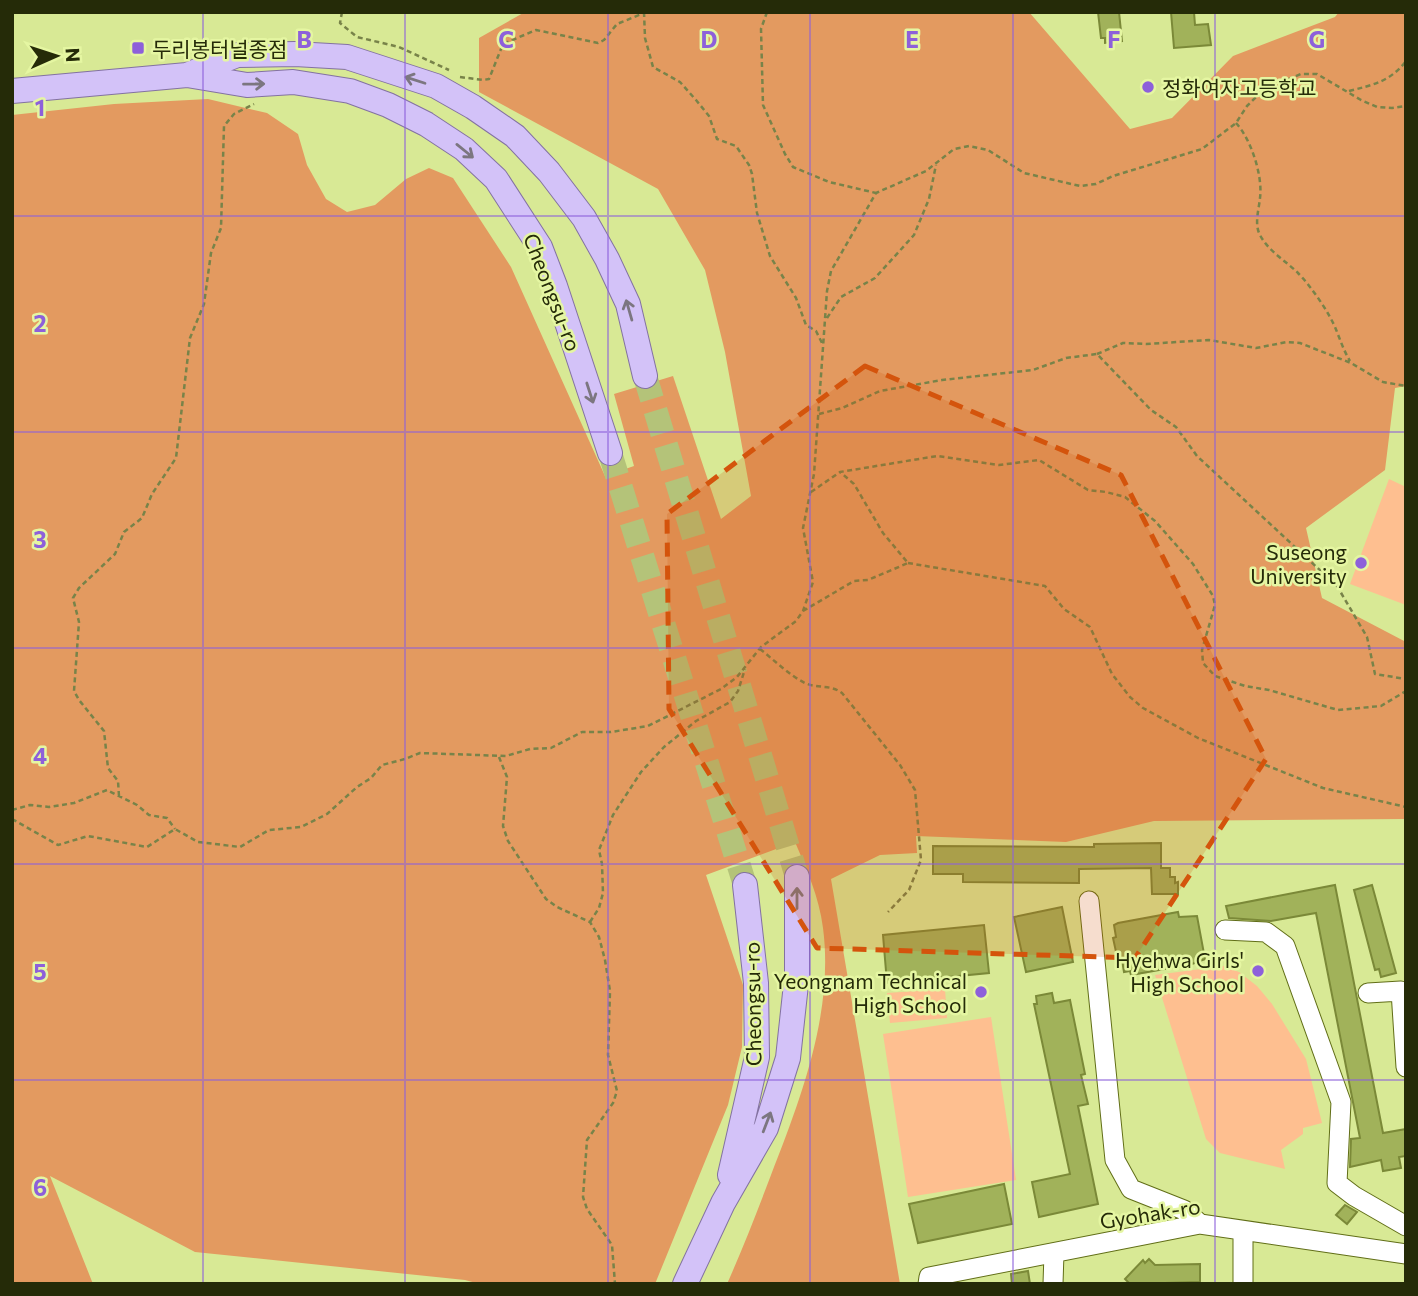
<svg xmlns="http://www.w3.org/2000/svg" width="1418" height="1296" font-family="Commissioner,'Noto Sans KR',sans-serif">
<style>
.green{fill:#febf90}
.forest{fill:#e39a60}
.building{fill:#a1b25a;stroke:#7b8938;stroke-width:2}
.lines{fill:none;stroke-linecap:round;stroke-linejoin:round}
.major-tunnel{stroke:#b4c379;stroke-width:24;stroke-dasharray:24 12;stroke-linecap:butt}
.minor-casing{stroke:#616e17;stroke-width:21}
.major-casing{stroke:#8372a1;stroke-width:26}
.path{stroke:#788349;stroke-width:2.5;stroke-dasharray:5 3.5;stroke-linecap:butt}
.minor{stroke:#fff;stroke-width:19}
.major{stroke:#d3c2f8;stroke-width:24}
.oneway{stroke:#7c7680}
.marked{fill:#d4540c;fill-opacity:0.2;stroke:#d4540c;stroke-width:5;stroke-dasharray:14 9;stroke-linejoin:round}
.grid{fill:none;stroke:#8d60da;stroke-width:2;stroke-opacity:0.55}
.poi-dot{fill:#8d60da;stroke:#e5f6a2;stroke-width:2.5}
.labels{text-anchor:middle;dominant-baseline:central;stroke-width:5;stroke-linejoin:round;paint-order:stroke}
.poi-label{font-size:21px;fill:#252b08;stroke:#e5f6a2;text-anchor:end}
.street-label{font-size:21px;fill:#252b08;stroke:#e5f6a2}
.grid-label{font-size:23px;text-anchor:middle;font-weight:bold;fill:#8d60da;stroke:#e5f6a2;stroke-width:5;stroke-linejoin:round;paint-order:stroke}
</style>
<rect width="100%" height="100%" fill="#d8e995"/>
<path class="green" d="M1389,479L1406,487V605L1350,584Z
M1224,966L1239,972L1257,986L1272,1004L1306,1059L1322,1123L1303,1128V1134L1281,1150L1285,1169L1220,1153L1206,1139L1155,975Z
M945,989L947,1018L890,1023L887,993Z
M991,1017L1016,1180L908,1197L883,1034Z"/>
<path class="forest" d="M525,12H1029L1130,129L1172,118L1233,56L1335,17L1339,12H1406V386L1395,388L1385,470L1306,528L1322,598L1406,642V819L1154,821L1066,842L916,836L917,853L880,855L831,879L900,1284H727C743,1248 757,1212 771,1175C801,1098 834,1012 823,928C819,897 807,870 795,842L706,875L743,985L742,1047L728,1105L655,1284H480L465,1280L195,1252L50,1176L93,1284H12V115L114,104L208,99L267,113L298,134L307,165L326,199L347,212L375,205L406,179L429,168L453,178L511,267L605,476L634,466L614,394L673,376L721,519L751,496L725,352L705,270L658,189L479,92V38Z"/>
<path class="building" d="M1098,12H1119L1122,41L1105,43V38H1101Z
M1171,12H1194L1195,25L1208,24L1211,45L1174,48Z
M1161,843V868H1170V877H1175V883L1178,882V894H1152L1151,868L1079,869V883L963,882V874H933V846L1094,847V844Z
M1335,885L1383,1133L1406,1129V1156L1399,1157L1401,1168L1383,1171L1381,1160L1350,1167L1351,1139L1360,1138L1316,913L1271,921L1229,918L1226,906Z
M1372,885L1396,973L1381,977L1379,969L1375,970L1354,890Z
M1062,907L1073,962L1026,972L1014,917Z
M1178,912L1179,917L1197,916L1205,959L1192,964L1131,975L1130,971L1124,972L1122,960L1118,961L1113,938L1116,937L1114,925L1118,923Z
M984,925L989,973L887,983L883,935Z
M1052,993L1054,1003L1070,1000L1085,1074L1081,1075L1088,1104L1078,1106L1098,1204L1039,1217L1032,1182L1070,1174L1034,1004H1037L1036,996Z
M1004,1184L1012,1224L918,1243L909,1204Z
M1345,1205L1357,1212L1347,1224L1336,1215Z
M1149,1259L1155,1265L1200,1264V1282L1130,1284L1125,1279L1143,1260L1145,1263Z
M1028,1271L1030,1284H1012L1011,1274Z"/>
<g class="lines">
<path class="major-tunnel" d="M645,376L797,877
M610,453L745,885"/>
<g class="minor-casing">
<path id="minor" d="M1089,901L1115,1160L1131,1189L1184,1210L1200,1224
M1225,930L1266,932L1285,946L1341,1102L1337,1183L1354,1196L1406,1226
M1368,993L1401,991L1406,1067
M928,1284L929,1277L1200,1224L1406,1254
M1053,1284L1054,1253
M1243,1284V1231"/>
</g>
<g class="major-casing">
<path id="major" d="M187,75L237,55L295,54L347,57L436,86L473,107L515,136L549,172L584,218L607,259L628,304L645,376
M12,91L187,75L247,85L293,82L350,91L388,105L426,124L464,149L496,179L540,247L555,286L610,453
M730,1175L757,1057L756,983L745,885
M685,1284L723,1203L766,1128L788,1058L797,975V877"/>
</g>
<path class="path" d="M342,12L340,23L357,37L399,47L449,70
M644,12L645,38L653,67L680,82L696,100L709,116L717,139L736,146L749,165L752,174L757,213L770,256L796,298L806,325L816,331L823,345
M767,12L761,29L763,105L785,154L793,167L829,182L876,193
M460,77L483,80L489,79L503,44L536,30L598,43L604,40L617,24L644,13
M1349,91C1372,85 1390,82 1406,61
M1236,123C1251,139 1263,176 1260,198C1259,209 1254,224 1260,235C1268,251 1286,261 1298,273C1311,286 1331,315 1337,332C1341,342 1344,351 1350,361
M827,318L841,297L875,278L914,235L929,199L936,165
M1097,354L1123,343L1146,344L1209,340L1256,348L1287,342L1300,343L1351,363L1383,382L1406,386
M819,414L842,408L880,391L942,380L1033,370L1066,358L1097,354L1151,410L1176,427L1197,456L1337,586L1367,637L1375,674L1406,679
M811,492L840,472L937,456L999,465L1039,460L1088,490L1106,492L1125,497L1155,521L1193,564L1213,596L1215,605L1202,650L1203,663L1215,676L1245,686L1269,690L1338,710L1381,706L1406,691
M908,563L1045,586L1064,609L1090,627L1112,674L1130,697L1143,708L1198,738L1323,788L1406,807
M803,611L854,581L868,580L908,563L883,533L854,484L840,472
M760,649C774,660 789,675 805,683C818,689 830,684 842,693L900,765L915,790L921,860L909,890L888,912
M499,757L507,777L503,826L508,841L546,899L557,907L590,922L599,937L605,960L610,991L608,1055L617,1091L613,1103L587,1140L583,1197L587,1209L612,1245L615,1284
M119,796L118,781L108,768L104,731L79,700L74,691L79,622L73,598L79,588L115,554L124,532L142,518L152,494L176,458L190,338L204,304L211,253L221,228L224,126L234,114L254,104
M12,810L30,805L49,807L74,803L107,790L137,805L149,815L167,818L175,829
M12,819L58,845L88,836L147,847L175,829L198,842L240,847L269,830L301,827L327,814L357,787L371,778L382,765L405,759L420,753L506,756L530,749L551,748L582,732H611L648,726L721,689L737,677L761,647L796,621L803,611L813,582L803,528L814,474L827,291L831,271L876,193L926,171L954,149L969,146L988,150L1024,173L1080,186L1096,184L1113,176L1202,149L1236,123L1247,106L1263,90L1301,74H1317L1361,100L1377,107L1392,108L1406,106
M590,922L599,908L603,893L602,864L599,850L613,815L641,772L664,747L696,721L730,702L738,691L745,669"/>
<use href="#minor" class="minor"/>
<use href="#major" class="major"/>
</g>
<defs><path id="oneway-shaft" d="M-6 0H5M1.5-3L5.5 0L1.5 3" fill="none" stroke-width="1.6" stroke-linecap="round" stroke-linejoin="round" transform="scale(1.75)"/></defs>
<g class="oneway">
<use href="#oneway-shaft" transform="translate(415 80) rotate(-162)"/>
<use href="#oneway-shaft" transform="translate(254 84) rotate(-1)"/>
<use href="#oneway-shaft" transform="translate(465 151) rotate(39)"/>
<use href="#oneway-shaft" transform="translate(629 310) rotate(-106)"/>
<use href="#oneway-shaft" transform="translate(590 393) rotate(72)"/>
<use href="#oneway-shaft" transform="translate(797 898) rotate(-90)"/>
<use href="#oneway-shaft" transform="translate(767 1122) rotate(-69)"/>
</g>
<path class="marked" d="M865,366L1121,475L1266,759L1135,958L817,948L669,709L667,514Z"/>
<path class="grid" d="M203,12V1284M405,12V1284M608,12V1284M810,12V1284M1013,12V1284M1215,12V1284M12,216H1406M12,432H1406M12,648H1406M12,864H1406M12,1080H1406"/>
<g class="poi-dot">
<rect x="131" y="41" width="14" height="14" rx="3.5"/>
<circle cx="1148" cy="87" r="7"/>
<circle cx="1361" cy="563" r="7"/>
<circle cx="1258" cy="971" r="7"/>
<circle cx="981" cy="992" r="7"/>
</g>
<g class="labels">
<g class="poi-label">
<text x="152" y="48" text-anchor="start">두리봉터널종점</text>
<text x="1162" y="87" text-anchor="start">정화여자고등학교</text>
<text x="1347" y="551">Suseong<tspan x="1347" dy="24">University</tspan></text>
<text x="1244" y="959">Hyehwa Girls'<tspan x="1244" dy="24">High School</tspan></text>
<text x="967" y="980">Yeongnam Technical<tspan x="967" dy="24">High School</tspan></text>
</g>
<g class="street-label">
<text transform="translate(553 292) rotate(69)">Cheongsu-ro</text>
<text transform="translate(752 1004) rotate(-91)">Cheongsu-ro</text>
<text transform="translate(1150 1213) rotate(-9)">Gyohak-ro</text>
</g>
</g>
<g class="grid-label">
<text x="304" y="48">B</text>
<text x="506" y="48">C</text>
<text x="709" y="48">D</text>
<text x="912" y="48">E</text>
<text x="1114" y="48">F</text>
<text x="1317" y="48">G</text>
<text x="40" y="116">1</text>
<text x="40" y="332">2</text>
<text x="40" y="548">3</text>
<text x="40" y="764">4</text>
<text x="40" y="980">5</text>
<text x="40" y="1196">6</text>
</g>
<rect width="1418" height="1296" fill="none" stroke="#252b08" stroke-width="28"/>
<g transform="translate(56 56) rotate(87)" stroke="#e5f6a2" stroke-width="5" paint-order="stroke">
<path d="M0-5L12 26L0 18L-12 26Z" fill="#252b08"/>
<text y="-10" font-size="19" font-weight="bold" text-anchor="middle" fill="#252b08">N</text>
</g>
</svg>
